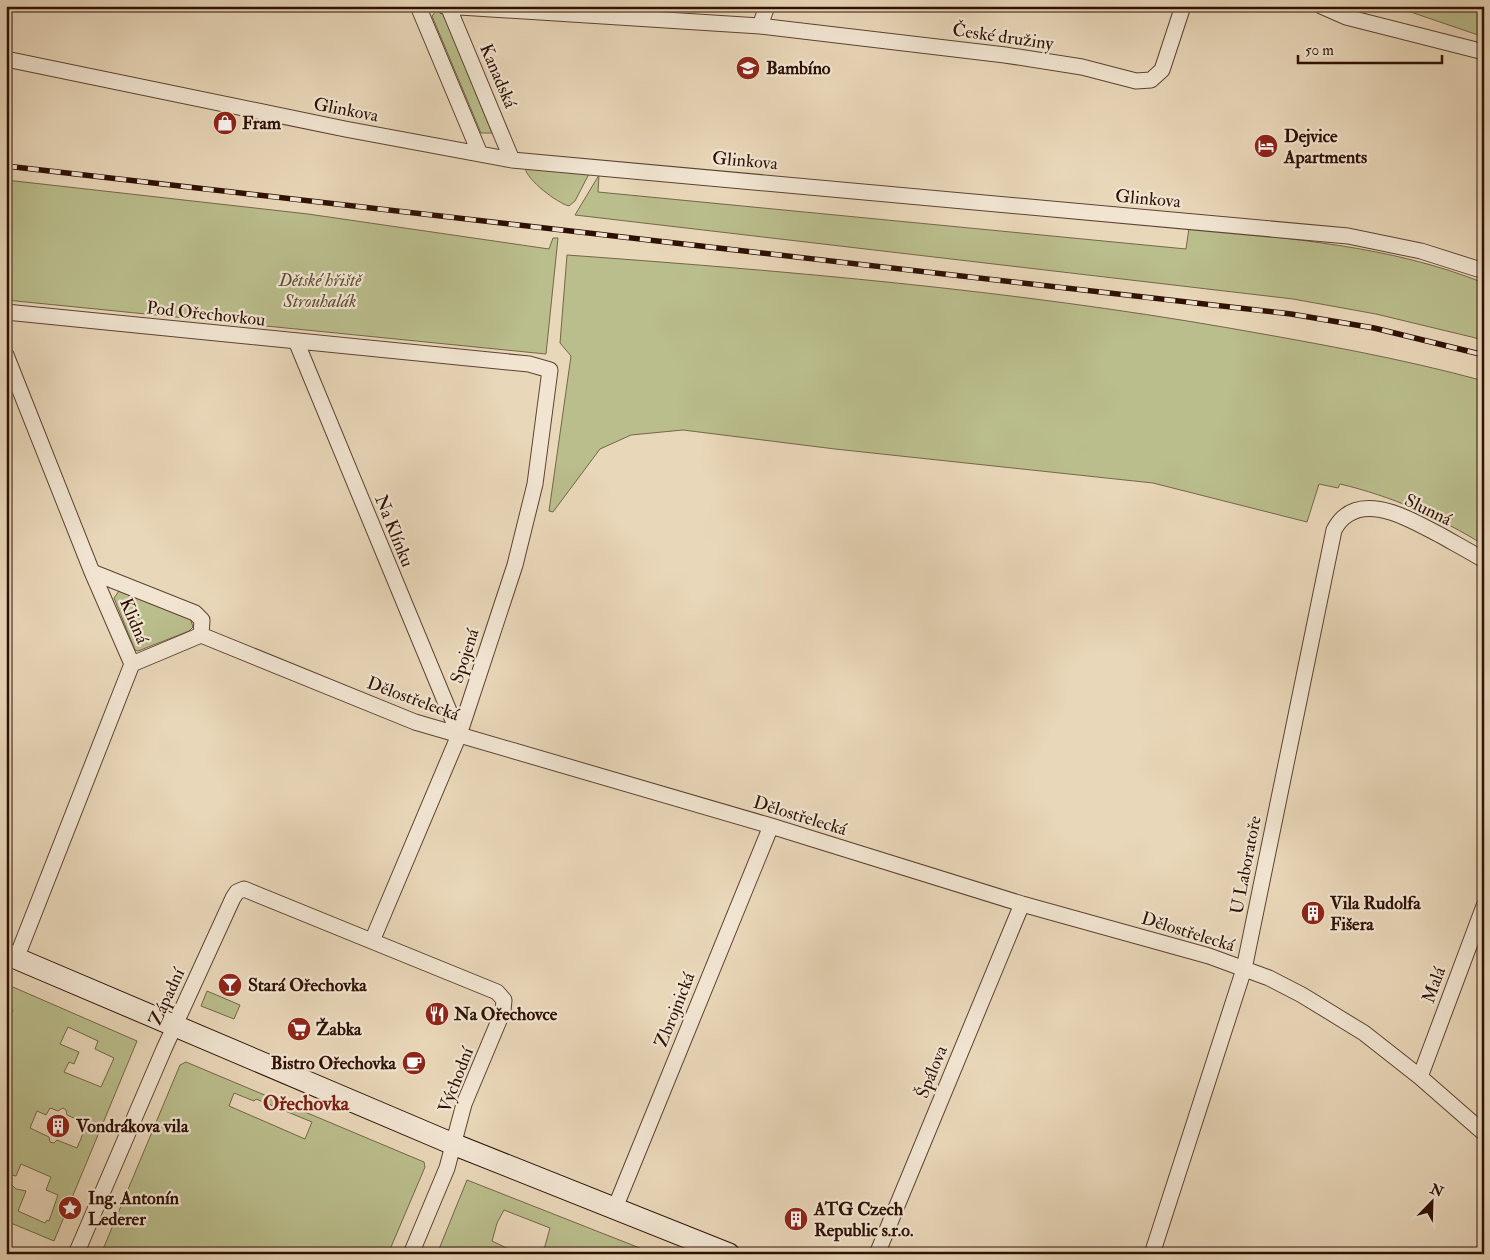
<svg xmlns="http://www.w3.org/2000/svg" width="1490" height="1260" font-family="'IM FELL Double Pica',serif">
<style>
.green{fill:#babd8c;stroke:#746648;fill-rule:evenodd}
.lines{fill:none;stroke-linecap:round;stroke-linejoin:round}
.street-casing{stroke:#5d4230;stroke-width:17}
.secondary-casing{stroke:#2e1003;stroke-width:23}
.street{stroke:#f1e5d2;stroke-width:15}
.secondary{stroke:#f1e5d2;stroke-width:21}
.rail-casing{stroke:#2e1003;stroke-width:5.5}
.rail{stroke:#f1e5d2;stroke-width:4;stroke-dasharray:11;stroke-linecap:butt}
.labels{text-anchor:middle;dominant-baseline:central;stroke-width:4.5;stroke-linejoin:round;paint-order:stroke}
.street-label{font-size:18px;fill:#2e1003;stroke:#f1e5d2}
.poi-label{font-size:18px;font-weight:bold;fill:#2e1003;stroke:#f1e5d2;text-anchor:start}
.park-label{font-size:18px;font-style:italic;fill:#5f4d33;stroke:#f1e5d2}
.quarter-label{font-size:20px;font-weight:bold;fill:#7a1f14;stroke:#f1e5d2}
</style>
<rect width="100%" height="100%" fill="#e9d7b9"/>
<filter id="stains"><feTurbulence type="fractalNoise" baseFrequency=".004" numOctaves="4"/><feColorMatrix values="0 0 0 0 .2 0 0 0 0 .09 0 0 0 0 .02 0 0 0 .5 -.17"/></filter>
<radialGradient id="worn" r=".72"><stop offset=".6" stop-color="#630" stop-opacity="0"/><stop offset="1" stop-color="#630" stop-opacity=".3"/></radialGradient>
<path class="green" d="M1393,6H1484V37Z
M437,10L443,13L492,133H481L432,16Z
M525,168L591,170L575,201L569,206C557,203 527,180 525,168Z
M599,175L598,192L1186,249L1189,228C1289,239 1389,245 1484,283V340L1376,314L1293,299L575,215Z
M6,180L308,214L549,249L553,238H558L546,354L6,300Z
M567,255C788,271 1010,290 1229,328C1314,343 1400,358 1484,381V545C1439,517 1391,496 1340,484L1338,488L1319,484L1307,522L1153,483L835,449L683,430L631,435L600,449L553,512L549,511L571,356L560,343Z
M119,591L190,618L193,627L189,631L138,651L135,650L114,598Z
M6,984L137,1041L54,1241L6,1221V1027L13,1010L6,1007ZM68,1027L98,1041L95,1049L114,1058L101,1087L64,1072L69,1062L74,1064L79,1052L60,1044ZM50,1108L58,1111L63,1108L66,1110L67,1115L87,1124L77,1148L57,1140L54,1143L50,1142L49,1137L30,1128L37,1111L46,1115ZM21,1164L51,1177L46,1190L58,1195L49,1221L47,1220L45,1223L18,1211L26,1191L16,1189L7,1180L11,1175L16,1176Z
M207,991L240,1005L234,1019L201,1006Z
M186,1062L424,1162L425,1167L388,1254H101L180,1065ZM234,1093L254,1101L256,1099L312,1122L305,1139L229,1106Z
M467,1180L655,1254H541L545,1246L550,1228L504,1210L497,1223L492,1241L519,1254H437Z"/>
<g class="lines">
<g class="street-casing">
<path id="street" d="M418,6L480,154
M444,6L760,26L1005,55L1082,67L1136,81L1151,80L1162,70L1183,6
M448,6L512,160
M1321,6L1346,17L1484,52
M760,26L767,6
M6,59L345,129L512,160L1348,236L1421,251L1484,271
M6,312L529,364L550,370L535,484L515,565L459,735L372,941
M296,341L459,735
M6,355L92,572L132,664L16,959
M92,572L195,613L202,620L201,635
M201,635L415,722L771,826L1022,904L1209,956L1269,978L1302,995L1364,1033L1420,1077L1484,1133
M132,664L201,635
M1420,1077L1484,906
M615,1208L771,826
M76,1254L164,1049L233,898L237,892L244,889L497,992L504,1000L503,1011L464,1104L447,1168L411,1254
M877,1254L1022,904
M1152,1254L1244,969L1334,530C1357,487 1409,519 1440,535C1454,543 1469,551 1484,560"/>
</g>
<g class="secondary-casing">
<path id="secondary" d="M6,954L453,1144L729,1254"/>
</g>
<use href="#street" class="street"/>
<use href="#secondary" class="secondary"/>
<g class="rail-casing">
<path id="rail" d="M6,166L1291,314L1374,328L1484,355"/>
</g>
<use href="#rail" class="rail"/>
</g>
<defs>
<g id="school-disc" transform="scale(1.25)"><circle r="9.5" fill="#8f2418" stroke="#f1e5d2"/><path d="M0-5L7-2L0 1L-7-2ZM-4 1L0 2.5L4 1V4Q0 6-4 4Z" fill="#fff"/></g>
<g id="shop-disc" transform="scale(1.25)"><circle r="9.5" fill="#8f2418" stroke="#f1e5d2"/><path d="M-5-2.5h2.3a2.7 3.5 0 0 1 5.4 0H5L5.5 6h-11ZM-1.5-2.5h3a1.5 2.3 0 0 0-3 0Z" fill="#fff"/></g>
<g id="hotel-disc" transform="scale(1.25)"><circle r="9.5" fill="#8f2418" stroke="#f1e5d2"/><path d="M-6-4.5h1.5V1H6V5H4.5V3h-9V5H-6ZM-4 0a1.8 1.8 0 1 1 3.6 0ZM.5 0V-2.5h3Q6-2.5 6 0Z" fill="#fff"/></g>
<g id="building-disc" transform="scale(1.25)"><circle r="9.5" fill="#8f2418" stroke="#f1e5d2"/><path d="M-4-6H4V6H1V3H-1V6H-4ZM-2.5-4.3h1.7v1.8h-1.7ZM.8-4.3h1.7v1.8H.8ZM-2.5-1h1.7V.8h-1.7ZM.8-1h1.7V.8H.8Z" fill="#fff"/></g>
<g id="bar-disc" transform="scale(1.25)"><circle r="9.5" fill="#8f2418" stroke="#f1e5d2"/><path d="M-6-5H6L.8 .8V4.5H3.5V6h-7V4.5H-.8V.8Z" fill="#fff"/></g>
<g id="restaurant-disc" transform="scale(1.25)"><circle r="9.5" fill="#8f2418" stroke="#f1e5d2"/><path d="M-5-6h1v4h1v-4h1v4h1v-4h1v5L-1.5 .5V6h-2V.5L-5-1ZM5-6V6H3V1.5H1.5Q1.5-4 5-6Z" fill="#fff"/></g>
<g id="supermarket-disc" transform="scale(1.25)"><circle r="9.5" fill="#8f2418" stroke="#f1e5d2"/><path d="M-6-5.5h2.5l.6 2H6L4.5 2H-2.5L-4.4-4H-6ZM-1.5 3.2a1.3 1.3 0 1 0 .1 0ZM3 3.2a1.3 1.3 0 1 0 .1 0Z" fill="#fff"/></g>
<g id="cafe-disc" transform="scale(1.25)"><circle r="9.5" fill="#8f2418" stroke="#f1e5d2"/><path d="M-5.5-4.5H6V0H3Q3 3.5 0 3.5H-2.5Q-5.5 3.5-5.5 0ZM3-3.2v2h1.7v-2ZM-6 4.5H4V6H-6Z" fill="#fff"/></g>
<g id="sight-disc" transform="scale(1.25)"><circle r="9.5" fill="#8f2418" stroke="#f1e5d2"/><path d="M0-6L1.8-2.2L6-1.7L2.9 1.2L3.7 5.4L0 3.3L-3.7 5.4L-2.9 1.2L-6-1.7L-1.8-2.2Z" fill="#fff"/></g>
</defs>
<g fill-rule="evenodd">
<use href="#school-disc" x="748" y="68"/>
<use href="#shop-disc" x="225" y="123"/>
<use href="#hotel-disc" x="1266" y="146"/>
<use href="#building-disc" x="1313" y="913"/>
<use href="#bar-disc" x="230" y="985"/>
<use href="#restaurant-disc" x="437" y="1014"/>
<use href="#supermarket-disc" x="299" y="1029"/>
<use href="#cafe-disc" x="414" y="1063"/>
<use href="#building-disc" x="58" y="1126"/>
<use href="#sight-disc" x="70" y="1208"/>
<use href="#building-disc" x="796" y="1219"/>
</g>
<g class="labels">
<g class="street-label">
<text transform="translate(1003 37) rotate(8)">České družiny</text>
<text transform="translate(498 76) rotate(67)">Kanadská</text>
<text transform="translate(346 110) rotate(11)">Glinkova</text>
<text transform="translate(745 161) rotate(5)">Glinkova</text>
<text transform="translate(1148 199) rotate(5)">Glinkova</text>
<text transform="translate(206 314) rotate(6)">Pod Ořechovkou</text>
<text transform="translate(1428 510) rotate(26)">Slunná</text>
<text transform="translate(394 531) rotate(68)">Na Klínku</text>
<text transform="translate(134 621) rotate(67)">Klidná</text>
<text transform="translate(465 656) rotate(-72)">Spojená</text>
<text transform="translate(413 699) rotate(20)">Dělostřelecká</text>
<text transform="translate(800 816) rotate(17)">Dělostřelecká</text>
<text transform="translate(1246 865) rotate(-79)">U Laboratoře</text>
<text transform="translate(1188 932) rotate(17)">Dělostřelecká</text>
<text transform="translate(1434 985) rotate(-70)">Malá</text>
<text transform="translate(167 997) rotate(-65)">Západní</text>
<text transform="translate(675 1010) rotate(-68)">Zbrojnická</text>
<text transform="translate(932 1072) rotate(-68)">Špálova</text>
<text transform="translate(456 1080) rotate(-69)">Východní</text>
</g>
<g class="poi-label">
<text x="766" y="68">Bambíno</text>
<text x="242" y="123">Fram</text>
<text x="1284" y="136">Dejvice<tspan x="1284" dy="21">Apartments</tspan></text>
<text x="1330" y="903">Vila Rudolfa<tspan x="1330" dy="21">Fišera</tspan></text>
<text x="248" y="985">Stará Ořechovka</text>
<text x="454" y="1014">Na Ořechovce</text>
<text x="316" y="1029">Žabka</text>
<text x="396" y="1063" text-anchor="end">Bistro Ořechovka</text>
<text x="76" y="1126">Vondrákova vila</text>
<text x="88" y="1198">Ing. Antonín<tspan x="88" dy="21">Lederer</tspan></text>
<text x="814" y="1209">ATG Czech<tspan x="814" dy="21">Republic s.r.o.</tspan></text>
</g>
<g class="park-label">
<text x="320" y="280">Dětské hřiště<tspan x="320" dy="21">Strouhalák</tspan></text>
</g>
<g class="quarter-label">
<text x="306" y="1103">Ořechovka</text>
</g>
</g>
<rect width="1490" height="1260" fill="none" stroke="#e9d7b9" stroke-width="25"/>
<rect x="8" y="8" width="1475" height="1245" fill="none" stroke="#2e1003" stroke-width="2.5"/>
<rect x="12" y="12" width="1465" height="1235" fill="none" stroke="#2e1003"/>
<g transform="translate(1432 1202) rotate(23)" stroke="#f1e5d2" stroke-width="4" paint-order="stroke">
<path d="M0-4L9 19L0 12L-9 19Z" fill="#2e1003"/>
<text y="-8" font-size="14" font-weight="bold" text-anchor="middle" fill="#2e1003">N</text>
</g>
<path d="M1298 55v8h144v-8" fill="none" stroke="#2e1003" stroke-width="2.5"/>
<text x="1305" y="55" font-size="15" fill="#2e1003" stroke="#f1e5d2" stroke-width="4" paint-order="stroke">50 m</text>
<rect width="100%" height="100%" filter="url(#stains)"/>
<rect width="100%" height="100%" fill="url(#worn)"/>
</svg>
